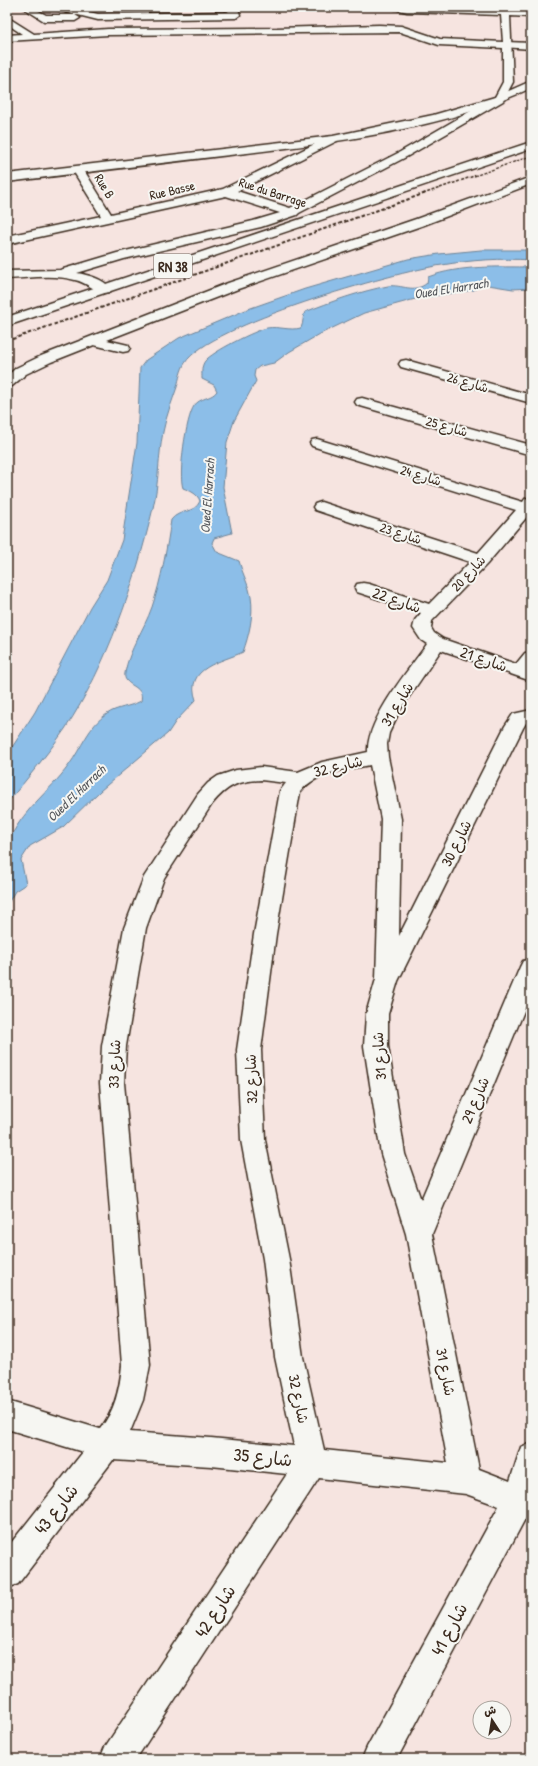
<svg xmlns="http://www.w3.org/2000/svg" width="538" height="1766" font-family="'Patrick Hand','Playpen Sans Arabic',sans-serif">
<style>
.water{fill:#8cbee8;stroke:#6c8397}
.lines{fill:none;stroke-linecap:round;stroke-linejoin:round}
.street-casing{stroke:#3b2a1e;stroke-width:3}
.secondary-casing{stroke:#3b2a1e;stroke-width:3}
.primary-casing{stroke:#3b2a1e;stroke-width:3}
.street{fill:#f6f6f2;fill-rule:evenodd}
.secondary{fill:#f6f6f2;fill-rule:evenodd}
.primary{fill:#f6f6f2;fill-rule:evenodd}
.rail-far1{stroke:#3b2a1e;stroke-width:1.5;stroke-dasharray:3 1.5;stroke-linecap:butt}
.rail{stroke:#3b2a1e;stroke-width:2;stroke-dasharray:3.5 2;stroke-linecap:butt}
.labels{text-anchor:middle;dominant-baseline:central;stroke-width:4;stroke-linejoin:round;paint-order:stroke}
.far-street-label{font-size:13px;fill:#3b2a1e;stroke:#f6f6f2}
.far-water-label{font-size:13px;font-style:italic;fill:#53565b;stroke:#f6f6f2}
.shield{fill:#f6f6f2;stroke:#73675e;stroke-width:1}
.shield-label{font-size:14px;font-weight:bold;fill:#3b2a1e}
.street-label{font-size:15px;fill:#3b2a1e;stroke:#f6f6f2}
.near-street-label{font-size:18px;fill:#3b2a1e;stroke:#f6f6f2}
</style>
<rect width="100%" height="100%" fill="#f6e4e0"/>
<filter id="ink" filterUnits="userSpaceOnUse"><feTurbulence type="fractalNoise" baseFrequency=".025" numOctaves="2"/><feDisplacementMap in="SourceGraphic" scale="8" xChannelSelector="R" yChannelSelector="G"/><feConvolveMatrix kernelMatrix="1 2 1 2 8 2 1 2 1" color-interpolation-filters="sRGB"/></filter>
<g filter="url(#ink)">
<path class="water" d="M481,250H531V260C501,258 471,260 442,265C394,272 208,325 185,363C181,369 179,379 177,387C172,402 166,416 163,432C158,457 159,483 153,508C135,583 108,664 65,729C47,755 27,779 7,803V755L35,712L90,607L107,580L122,540L137,443L140,368L146,360L179,338L248,309L305,289L408,259L439,254Z
M531,267V288L513,289L482,284L474,290L419,298L364,313L320,334L289,352L274,363L260,366L255,370L254,376L256,381L234,421L227,442L223,487L232,533L214,538L212,543L217,552L239,561C242,573 249,585 251,597C254,615 249,635 243,652C222,662 184,667 196,700L176,721L168,733L100,791L63,827L30,846L21,860L26,884L15,891L7,905C7,893 4,854 8,844C20,811 49,793 69,765C81,749 89,725 107,714C117,707 130,707 141,701C145,684 122,687 125,673C129,649 144,630 152,607C161,581 167,548 171,520C179,509 195,514 200,501C197,493 190,491 183,488C178,474 186,418 194,406C200,397 212,399 217,391L214,385L202,379C202,373 201,366 205,361C212,352 256,330 267,328C279,326 289,331 301,328C304,322 302,317 305,312C330,302 361,291 388,286C402,284 414,294 427,283L428,277C460,265 498,267 531,267Z"/>
<g class="lines">
<g class="street-casing">
<path id="street" d="M22,7H32L46,15H75L80,18L75,21H44Z
M53,7H68L98,14L229,12L222,7H232L239,11L240,15L236,18L98,20L54,9Z
M394,7L500,10V7H508L509,10L531,11V17L510,16L513,82L503,101L408,156L299,213L297,215L261,227L124,259L77,273C88,275 104,279 111,289L110,292C98,295 87,282 75,280C53,274 29,278 7,279V271L60,270L117,253L253,221L280,213L226,196L7,244V236L101,216L72,169L74,167H82L111,214L223,189L329,137H337L338,139L337,141L237,191L290,208L400,152L495,97L503,82V48L439,45L400,32L108,35L7,41V35L22,34L7,24V17L34,34L108,29L277,28L379,25L401,26L440,39L503,42L501,15L407,12L395,9Z
M531,177V184L424,225L238,289L107,340L128,345L130,348L128,351L123,352L94,345L51,362L26,374L12,386L7,387V376L16,368L41,356L228,283L416,219Z
M406,360L531,395V403L401,367L399,364L401,361Z
M362,398L531,445V455L357,405L355,402L357,399Z
M317,439L523,502L525,499L531,497V512L487,564L432,621L431,628L434,633L443,639L516,664L525,653L531,652V681L441,650L400,710L389,733L387,744L388,757L401,819L399,936L505,726L513,714L531,710V722L526,723L523,728L398,981L388,1014V1046L405,1154L421,1200L520,967L523,961L531,959V994L432,1234L479,1469L510,1481L521,1447L531,1443V1519L526,1517L397,1759H362L367,1747L499,1506L466,1494L319,1478L136,1759H100L105,1747L287,1474L211,1466L113,1460L18,1584L7,1588V1548L83,1452L7,1429V1401L100,1429C115,1411 120,1388 122,1365L100,1083L102,1046L124,928L144,877L198,794L208,783L218,776L236,770L261,767L298,772L322,762L368,752C366,720 408,671 427,644L421,640L413,628L415,620L421,613L357,592L355,588L357,584L363,583L369,584L429,604L470,562L315,510L313,507L315,504L321,502L327,504L478,553L516,510L312,446L310,443L312,440ZM370,765L381,819L376,979L366,1014L364,1046L381,1154L406,1234L448,1463L324,1450L303,1357L289,1259L265,1140L261,1050L276,934L300,792C317,771 345,770 370,765ZM261,780L286,783L280,791L254,934L237,1050L241,1140L263,1259L275,1357L294,1446L211,1438L130,1432L143,1400L150,1365L124,1083L126,1046L146,928L164,878L212,804C227,786 237,781 261,780Z"/>
</g>
<g class="secondary-casing">
<path id="secondary" d="M506,42L531,43V49L503,47L501,45L503,43Z
M531,81V88C442,130 335,142 238,154C161,163 84,172 7,182V174L333,136L433,115L495,97Z"/>
</g>
<g class="primary-casing">
<path id="primary" d="M531,142V149L7,326V317Z"/>
</g>
<use href="#street" class="street"/>
<use href="#secondary" class="secondary"/>
<use href="#primary" class="primary"/>
<path class="rail-far1" d="M423,194L531,156"/>
<path class="rail" d="M7,341L426,193"/>
</g>
</g>
<g class="labels">
<g class="far-street-label">
<text transform="translate(105 186) rotate(59)">Rue B</text>
<text transform="translate(172 190) rotate(-13)">Rue Basse</text>
<text transform="translate(273 192) rotate(18)">Rue du Barrage</text>
<text transform="translate(468 382) rotate(16)">شارع 26</text>
<text transform="translate(447 426) rotate(16)">شارع 25</text>
<text transform="translate(421 475) rotate(17)">شارع 24</text>
<text transform="translate(401 533) rotate(18)">شارع 23</text>
<text transform="translate(468 573) rotate(-47)">شارع 20</text>
</g>
<g class="far-water-label">
<text transform="translate(451 288) rotate(-9)">Oued El Harrach</text>
<text transform="translate(207 496) rotate(-86)">Oued El Harrach</text>
<text transform="translate(76 793) rotate(-44)">Oued El Harrach</text>
</g>
<rect class="shield" x="154" y="254" width="38" height="24" rx="3"/>
<g class="shield-label">
<text x="173" y="266">RN 38</text>
</g>
<g class="street-label">
<text transform="translate(397 600) rotate(19)">شارع 22</text>
<text transform="translate(484 659) rotate(19)">شارع 21</text>
<text transform="translate(397 704) rotate(-59)">شارع 31</text>
<text transform="translate(338 766) rotate(-14)">شارع 32</text>
<text transform="translate(456 843) rotate(-64)">شارع 30</text>
<text transform="translate(379 1056) rotate(-94)">شارع 31</text>
<text transform="translate(114 1064) rotate(-88)">شارع 33</text>
<text transform="translate(251 1079) rotate(-92)">شارع 32</text>
<text transform="translate(475 1100) rotate(-67)">شارع 29</text>
<text transform="translate(446 1372) rotate(79)">شارع 31</text>
<text transform="translate(299 1399) rotate(78)">شارع 32</text>
</g>
<g class="near-street-label">
<text transform="translate(263 1457) rotate(6)">شارع 35</text>
<text transform="translate(56 1509) rotate(-52)">شارع 43</text>
<text transform="translate(215 1611) rotate(-57)">شارع 42</text>
<text transform="translate(449 1629) rotate(-62)">شارع 41</text>
</g>
</g>
<rect width="538" height="1766" fill="none" stroke="#f6f6f2" stroke-width="24"/>
<rect x="12" y="12" width="514" height="1742" fill="none" stroke="#3b2a1e" stroke-width="1.5" filter="url(#ink)"/>
<g transform="translate(492 1720) rotate(348)"><circle r="19" fill="#f6f6f2" stroke="#aba49d"/>
<path d="M0-3L7 15L0 10L-7 15Z" fill="#3b2a1e"/>
<text y="-6" font-size="11" font-weight="bold" text-anchor="middle" fill="#3b2a1e">ش</text>
</g>
</svg>
